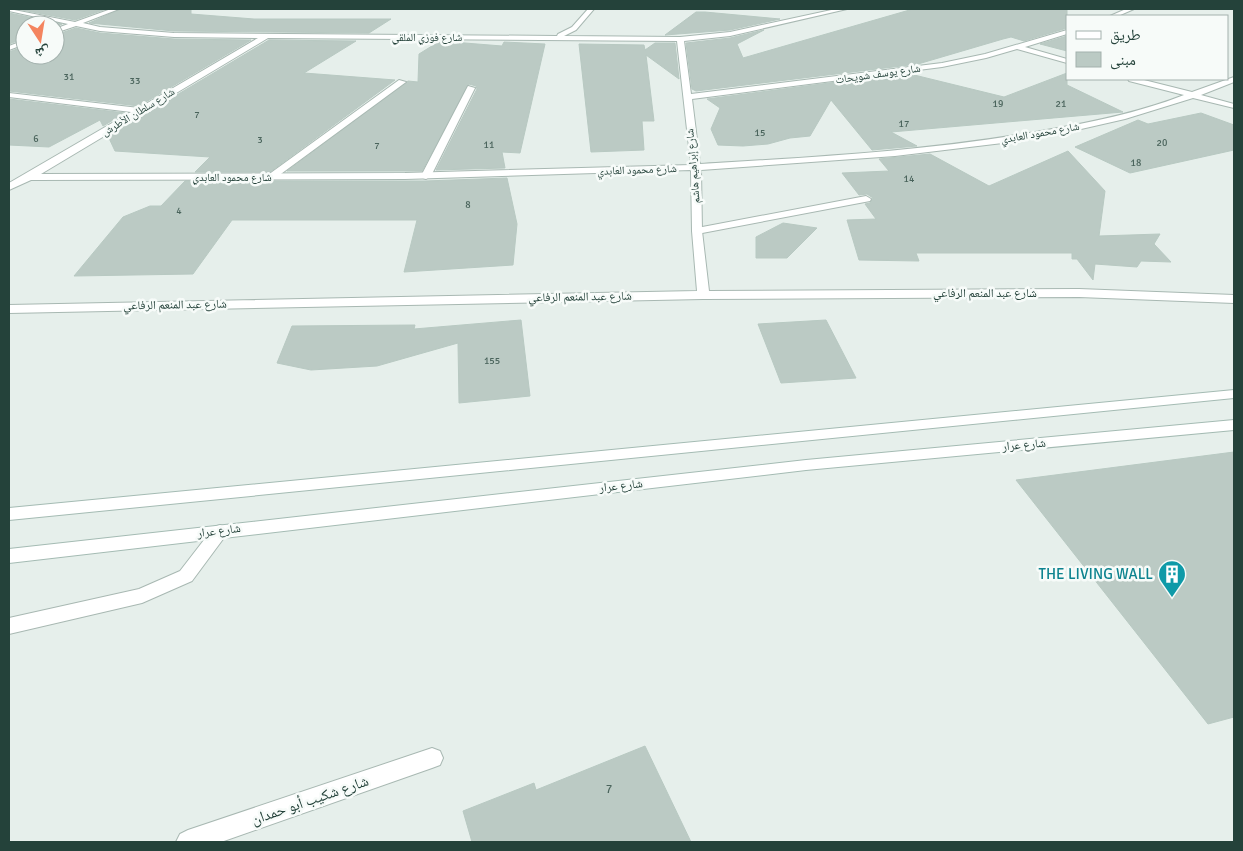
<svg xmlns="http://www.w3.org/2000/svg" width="1243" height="851" font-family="Signika,'Noto Naskh Arabic',sans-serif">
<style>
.building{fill:#bbcac4;stroke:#b8c9c2}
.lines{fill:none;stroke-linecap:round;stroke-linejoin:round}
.lane-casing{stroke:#a8b8b2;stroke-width:2}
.street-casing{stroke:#a8b8b2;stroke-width:2}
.secondary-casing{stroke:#a4bbb3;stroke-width:2}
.lane{fill:#fff;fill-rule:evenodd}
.street{fill:#fff;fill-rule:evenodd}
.secondary{fill:#fff;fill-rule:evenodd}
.labels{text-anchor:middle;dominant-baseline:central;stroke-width:5;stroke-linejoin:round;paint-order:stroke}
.number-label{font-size:10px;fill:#4a645c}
.far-street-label{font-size:11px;fill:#24423a;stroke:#f7fbf9}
.street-label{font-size:12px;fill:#24423a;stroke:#f7fbf9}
.near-number-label{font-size:12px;fill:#4a645c}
.near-culture-label{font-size:15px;fill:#0d838f;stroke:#f7fbf9;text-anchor:end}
.near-street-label{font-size:15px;fill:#24423a;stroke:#f7fbf9}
</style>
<rect width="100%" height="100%" fill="#e6efeb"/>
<path class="building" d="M17,9H106L75,20Z
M121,9H191V14L254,19H391L369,33L174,31L89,23Z
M913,9H1067V28L1024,41L1011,37L1003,39L918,64L696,91L692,89L686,43L730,38L764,30L737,44L743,58Z
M696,12H705L780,19L730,30L665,35Z
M9,13L62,24L55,27V25H25V38L9,44Z
M76,28L100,33L174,39L251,40L139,106L9,91V52L25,46V55H55V35Z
M1067,36V51L1040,44Z
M269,40L356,41L304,73L395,80L270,172H195L210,157L115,151L108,136Z
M440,41L502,46L504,42L545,44L520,153L502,152L505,168L436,170L477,89L476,86L469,84L422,171H287L408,81L418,82L419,54Z
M655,43H675L679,79L646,55L654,121H642L644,150L591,152L579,44L644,45L645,50Z
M906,73L1004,97L1067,73V85L1123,112L891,132L917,146L872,150L831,100L810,136L790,138L768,144L743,146L718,145L711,129L720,108L707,99Z
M9,99L125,113L103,126L100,120L49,147L9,145Z
M1201,113L1234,125V150L1130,173L1075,147L1138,120L1148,124Z
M1068,151L1105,191L1099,236L1160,234L1154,244L1171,262L1141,261L1137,267L1095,264L1093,280L1077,259H1072V253H916L919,261L859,260L847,220L876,219L865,204L870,203L873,198L867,194L859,195L842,173L889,171L879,159L930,154L989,186Z
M507,178L517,224L513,265L404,272L417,220H232L193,274L74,276L123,217L150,206H161L185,181H425Z
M783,223L817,228L787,258H756V237Z
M521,320L530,396L459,403L458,343L377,366L311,370L277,363L292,326L415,325L414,329Z
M826,320L856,378L781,383L758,324Z
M1234,452V717L1208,724L1016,480Z
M645,746L691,842H472L463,811L534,783L536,790Z"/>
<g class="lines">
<g class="lane-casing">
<path id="lane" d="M399,80L406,82L274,179H268V175Z
M468,86L475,88L431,176L426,179L423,178L421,176Z
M866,196L871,199L870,201L697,234L692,231L697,228Z
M220,525L226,527L229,531L192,581L142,603L9,634V618L139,589L180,571L214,527Z"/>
</g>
<g class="street-casing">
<path id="street" d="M9,9L75,22L111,9H119L83,23L100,27L174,33L557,36L558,34L572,27L588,9H594L576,30L564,36L680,37L730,32L836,9H847L730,36L684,41L691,94L942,63L985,54L1067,30V34L1025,47L1067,59V63L1017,49L986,58L942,67L692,99L700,164C814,157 928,151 1041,131C1089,123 1138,113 1184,95L1129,81L1128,79H1140L1192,92L1234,77V82L1201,95L1234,104V108L1193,98L1125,119L1068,132L1011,142L895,156L701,170L702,231L709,291L1079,289L1234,295V303L1079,297L703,299L9,313V305L697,291L692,231L691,170L405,179L31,180L9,190V183L131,112L9,97V93L139,108L258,38L174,37L100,31L76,26L55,33V29L68,24L9,11ZM268,38L677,41L691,165L405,173L41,174Z
M1126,9H1134L1118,16H1110Z
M25,40V44L9,50V46Z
M432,748L440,751L443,758L440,765L432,768L221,842H176L180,834L188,830Z"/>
</g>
<g class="secondary-casing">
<path id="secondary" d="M1234,390V398L9,520V508Z
M1234,420V430L806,470L9,563V549L806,460Z"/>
</g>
<use href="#lane" class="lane"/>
<use href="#street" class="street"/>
<use href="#secondary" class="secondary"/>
</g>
<defs>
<g id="building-pin" transform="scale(1.4375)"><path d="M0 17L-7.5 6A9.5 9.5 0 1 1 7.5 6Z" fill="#0f9aa8" stroke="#f7fbf9"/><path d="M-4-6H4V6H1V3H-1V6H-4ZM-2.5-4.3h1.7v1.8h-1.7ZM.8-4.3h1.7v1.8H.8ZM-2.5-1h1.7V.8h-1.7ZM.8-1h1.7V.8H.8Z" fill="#fff"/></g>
</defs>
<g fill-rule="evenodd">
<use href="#building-pin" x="1172" y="574"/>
</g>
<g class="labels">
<g class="number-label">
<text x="69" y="77">31</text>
<text x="135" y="81">33</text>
<text x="998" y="104">19</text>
<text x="1061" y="104">21</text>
<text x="197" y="115">7</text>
<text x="904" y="124">17</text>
<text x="760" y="133">15</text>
<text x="36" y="139">6</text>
<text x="260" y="140">3</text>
<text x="1162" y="143">20</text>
<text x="489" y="145">11</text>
<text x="377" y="146">7</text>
<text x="1136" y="163">18</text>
<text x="909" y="179">14</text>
<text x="468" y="205">8</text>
<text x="179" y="211">4</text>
<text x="492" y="361">155</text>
</g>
<g class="far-street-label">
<text x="427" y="37">شارع فوزي الملقي</text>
<text transform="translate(878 74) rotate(-8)">شارع يوسف شويحات</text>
<text transform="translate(138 112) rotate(-31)">شارع سلطان الأطرش</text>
<text transform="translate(1040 133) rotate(-10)">شارع محمود العابدي</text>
<text transform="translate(693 166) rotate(-95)">شارع إبراهيم هاشم</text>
<text transform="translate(637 170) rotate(-2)">شارع محمود العابدي</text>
<text x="232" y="177">شارع محمود العابدي</text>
</g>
<g class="street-label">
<text x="985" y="293">شارع عبد المنعم الرفاعي</text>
<text transform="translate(580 297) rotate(-1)">شارع عبد المنعم الرفاعي</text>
<text transform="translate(175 305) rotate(-1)">شارع عبد المنعم الرفاعي</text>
<text transform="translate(1024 445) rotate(-5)">شارع عرار</text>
<text transform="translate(621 486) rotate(-6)">شارع عرار</text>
<text transform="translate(219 531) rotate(-7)">شارع عرار</text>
</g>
<g class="near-number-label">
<text x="609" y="789">7</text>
</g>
<g class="near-culture-label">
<text x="1153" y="574">THE LIVING WALL</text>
</g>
<g class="near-street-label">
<text transform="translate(310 800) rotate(-19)">شارع شكيب أبو حمدان</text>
</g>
</g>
<rect width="1243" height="851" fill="none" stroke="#24423a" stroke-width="20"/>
<rect x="1066" y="15" width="162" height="65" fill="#f7fbf9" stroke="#a3b1ad"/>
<rect x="1076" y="31" width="25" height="8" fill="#ffffff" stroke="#a3b1ad"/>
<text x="1110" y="40" font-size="15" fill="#24423a">طريق</text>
<rect x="1076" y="52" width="25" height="15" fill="#bbcac4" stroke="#a3b1ad"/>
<text x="1110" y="65" font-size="15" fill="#24423a">مبنى</text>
<g transform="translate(40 40) rotate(168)"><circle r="24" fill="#f7fbf9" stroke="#a3b1ad"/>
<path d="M0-4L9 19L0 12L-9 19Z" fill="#f4845f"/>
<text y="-8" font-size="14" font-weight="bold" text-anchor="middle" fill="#24423a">ش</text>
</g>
</svg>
